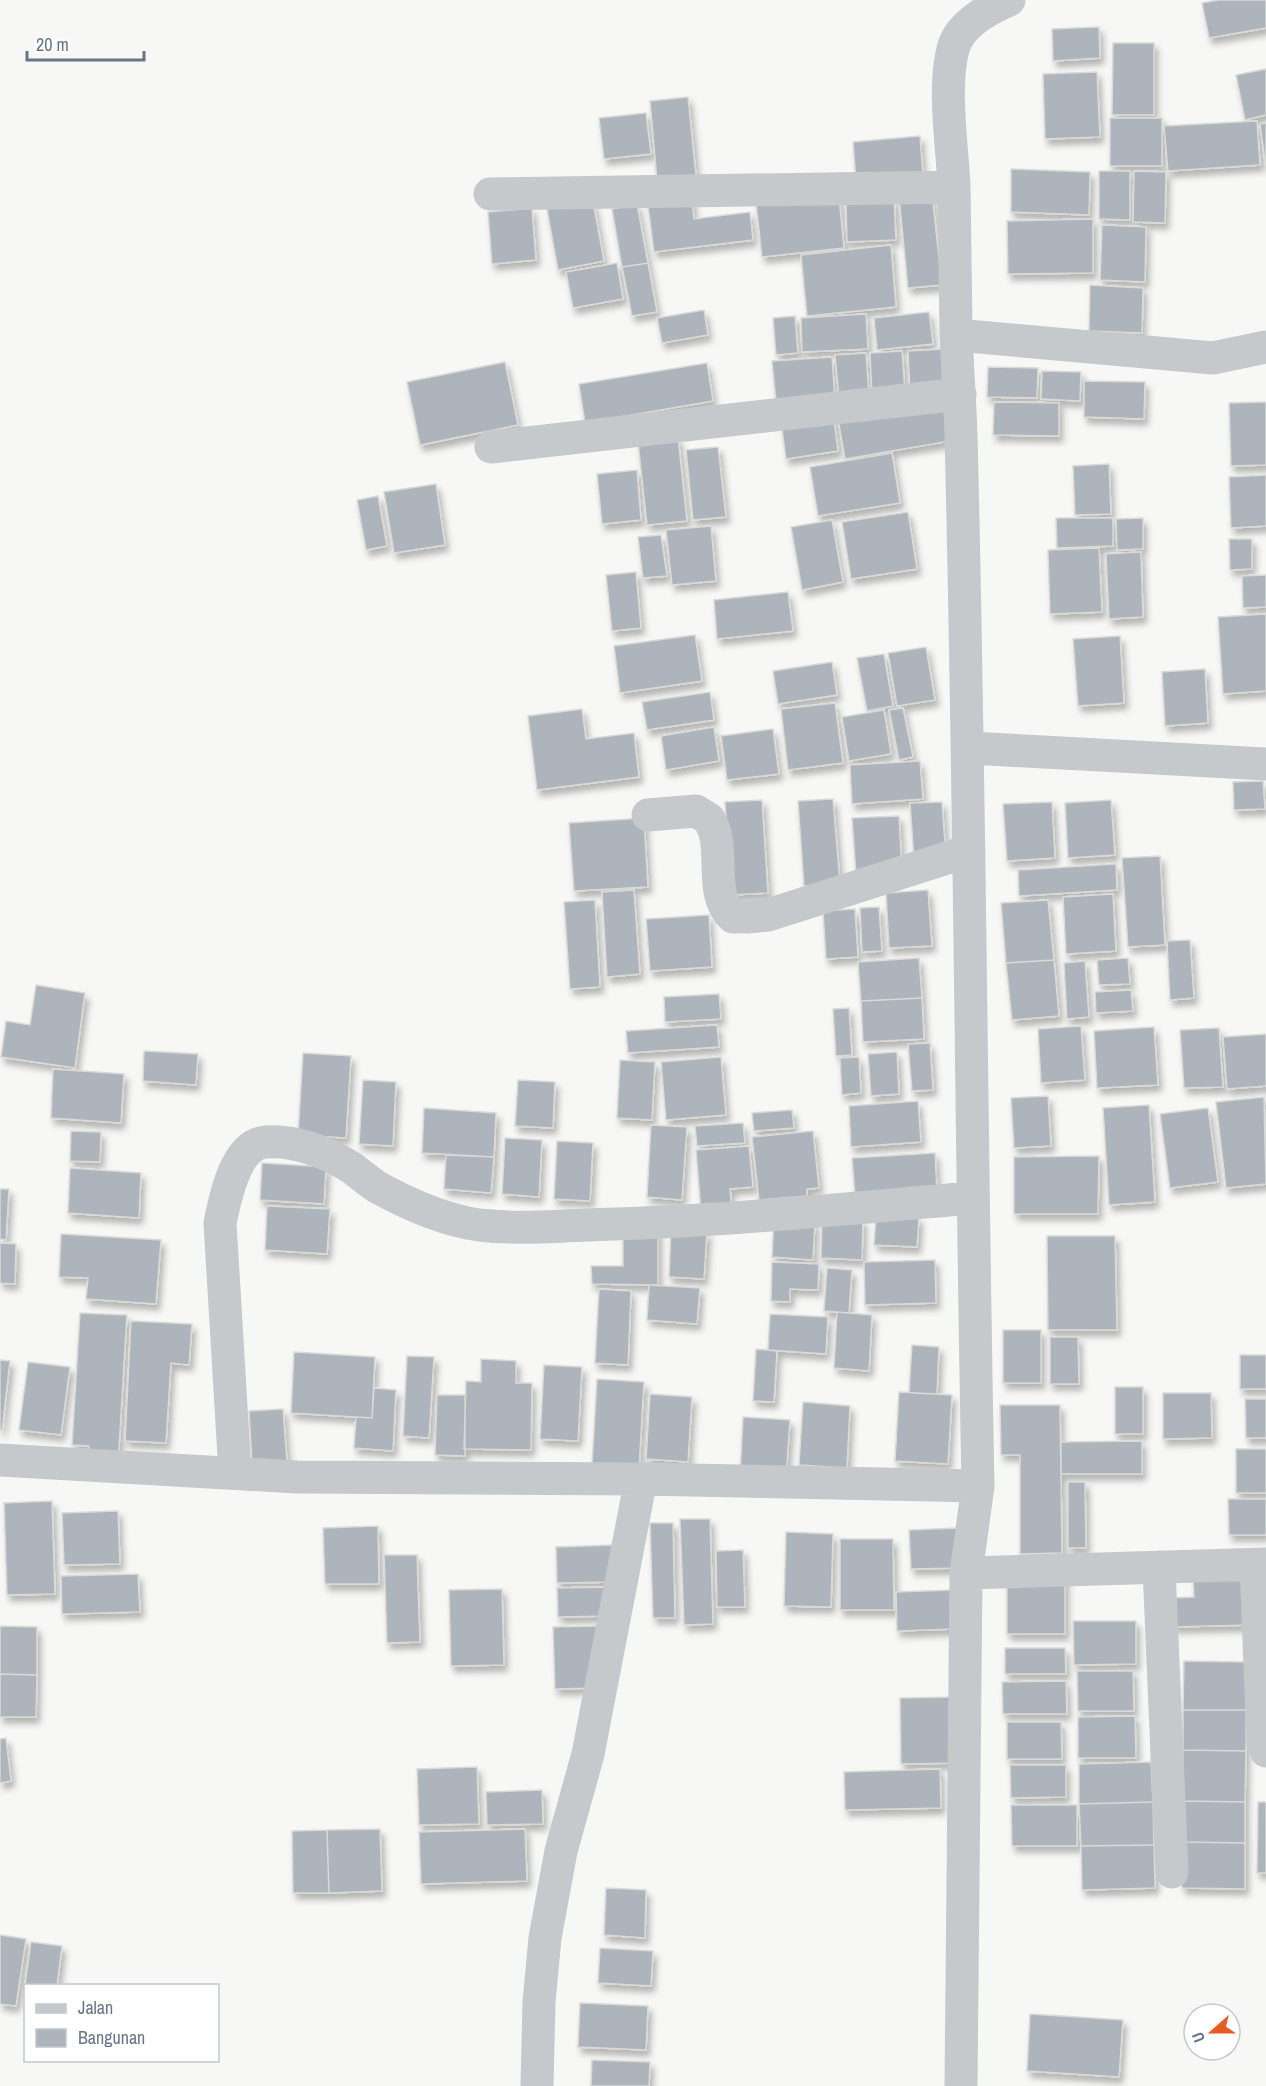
<svg xmlns="http://www.w3.org/2000/svg" width="1266" height="2086" font-family="'Archivo Narrow',sans-serif">
<style>
.building{fill:#adb4bb;stroke:#d9d9d7;stroke-width:1.5;filter:url(#shadow)}
.lines{fill:none;stroke-linecap:round;stroke-linejoin:round}
.minor{stroke:#c5c9cc;stroke-width:33}
</style>
<defs>
<filter id="shadow"><feDropShadow dx="3.5" dy="6" stdDeviation="3" flood-color="#0004"/></filter>
</defs>
<rect width="100%" height="100%" fill="#f7f8f5"/>
<path class="building" d="M1218,0H1266V28L1209,38L1202,3Z
M1099,27L1100,58L1053,61L1052,29Z
M1113,43H1154V115H1112Z
M1266,69V115L1245,120L1236,75Z
M1097,72L1100,137L1045,139L1043,74Z
M688,97L696,176L657,180L650,101Z
M646,113L651,154L604,159L599,118Z
M1110,118H1162V166H1110Z
M1257,121L1260,165L1168,171L1164,126Z
M1266,123V168L1260,124Z
M920,136L923,176L856,181L853,142Z
M1011,169L1090,172L1089,215L1011,212Z
M1099,171H1130V220L1099,219Z
M1134,171L1166,172L1165,223L1133,222Z
M691,192L694,219L750,212L753,240L654,252L647,198Z
M755,194L839,197L844,248L762,257Z
M932,194L942,285L908,288L899,197Z
M894,198L896,240L847,242L846,200Z
M593,201L604,261L558,270L547,209Z
M637,204L648,263L622,267L612,209Z
M532,208L536,260L492,264L488,212Z
M1093,219V273L1008,274L1007,221Z
M1102,225L1146,227L1145,282L1100,280Z
M891,245L896,307L807,316L801,255Z
M617,263L623,299L573,308L566,272Z
M648,263L657,312L632,316L622,267Z
M1090,285L1143,288L1142,333L1089,331Z
M704,310L708,335L662,343L657,318Z
M929,312L933,344L877,350L874,318Z
M866,314L868,349L802,352L801,318Z
M795,316L798,353L776,355L773,318Z
M944,349L946,390L910,392L908,351Z
M902,351L905,392L872,394L870,353Z
M866,353L869,396L839,398L835,355Z
M832,357L835,399L776,402L772,361Z
M505,362L518,425L420,445L407,382Z
M707,363L713,401L585,423L579,384Z
M988,367L1038,368L1037,398L987,397Z
M1042,371L1081,372L1080,401L1041,399Z
M1084,381L1145,382L1144,419L1084,417Z
M942,400L950,441L845,459L838,419Z
M994,402L1059,403V436L993,435Z
M1266,402V465L1231,466L1229,403Z
M833,413L838,451L786,459L781,421Z
M678,437L687,521L647,525L638,442Z
M718,447L726,517L693,520L686,450Z
M892,453L900,503L818,516L810,467Z
M1109,464L1111,514L1075,515L1073,466Z
M637,470L641,520L602,524L597,474Z
M1266,475V526L1231,528L1229,477Z
M436,484L445,545L394,553L384,492Z
M378,496L387,546L366,550L357,500Z
M908,512L917,569L851,579L842,522Z
M1056,518H1113V546L1057,548Z
M1143,518V549L1117,550L1116,519Z
M832,520L843,582L802,590L791,527Z
M711,526L716,581L672,585L666,530Z
M661,535L667,576L643,578L638,537Z
M1229,539H1252V569L1230,570Z
M1099,548L1102,612L1050,614L1048,550Z
M1141,552L1143,617L1109,619L1106,554Z
M636,572L641,628L612,631L606,575Z
M1266,575V607L1243,608L1242,576Z
M788,592L793,631L717,639L714,600Z
M1266,614V691L1223,694L1218,617Z
M695,635L702,681L620,693L614,646Z
M1120,636L1124,703L1078,706L1073,639Z
M926,647L935,700L897,706L888,653Z
M884,654L893,706L867,711L857,658Z
M832,662L837,695L778,704L773,671Z
M1205,669L1208,723L1165,726L1162,672Z
M710,692L714,720L647,730L642,702Z
M835,703L843,763L788,770L781,709Z
M903,708L913,757L899,760L889,710Z
M582,709L586,739L634,733L639,777L537,790L528,716Z
M884,710L891,754L849,761L842,717Z
M714,727L719,761L666,770L661,736Z
M773,729L779,774L727,780L721,736Z
M920,761L923,799L852,804L850,765Z
M1263,781L1265,809L1234,810L1233,782Z
M833,799L840,883L804,886L798,801Z
M762,800L768,893L731,895L725,802Z
M1111,800L1115,855L1068,858L1065,803Z
M942,802L946,857L914,859L910,803Z
M1052,802L1055,858L1007,861L1003,804Z
M899,816L902,871L856,874L852,818Z
M644,818L648,887L574,891L569,823Z
M1160,856L1165,945L1128,947L1122,858Z
M1116,864L1117,890L1019,896L1018,870Z
M634,890L640,974L607,977L602,892Z
M928,890L932,946L889,948L886,893Z
M1113,894L1116,951L1066,954L1063,897Z
M595,900L600,987L570,989L564,902Z
M1048,900L1054,960L1006,963L1001,903Z
M879,907L882,951L862,952L860,908Z
M855,909L858,957L826,959L823,911Z
M709,915L712,967L650,971L646,919Z
M1190,940L1194,998L1170,1000L1167,941Z
M919,958L922,998L861,1001L858,962Z
M1128,958L1130,984L1099,985L1097,960Z
M1054,960L1059,1016L1012,1020L1006,963Z
M1085,961L1089,1017L1067,1019L1064,963Z
M36,985L85,993L75,1068L1,1057L6,1021L30,1025Z
M1131,990L1133,1011L1096,1013L1095,992Z
M719,994L721,1019L665,1022L664,997Z
M922,998L924,1039L863,1042L861,1001Z
M849,1008L852,1055L836,1056L833,1009Z
M717,1025L719,1047L628,1053L626,1031Z
M1081,1026L1085,1080L1041,1083L1038,1029Z
M1154,1027L1158,1085L1097,1088L1094,1031Z
M1219,1028L1223,1087L1184,1088L1180,1030Z
M1266,1034V1086L1227,1089L1223,1037Z
M930,1043L933,1090L912,1091L908,1044Z
M144,1051L198,1054L196,1085L143,1081Z
M897,1052L899,1094L871,1096L868,1054Z
M303,1053L351,1056L346,1138L298,1135Z
M721,1057L726,1115L666,1120L661,1062Z
M859,1057L861,1093L842,1095L840,1058Z
M620,1060L655,1062L652,1120L617,1118Z
M53,1069L124,1074L121,1123L51,1118Z
M363,1080L396,1082L393,1146L359,1144Z
M518,1080L555,1082L553,1128L515,1126Z
M1048,1096L1051,1146L1014,1148L1011,1098Z
M1264,1097L1266,1184L1226,1188L1216,1102Z
M918,1101L921,1142L851,1147L849,1106Z
M1149,1105L1155,1202L1109,1205L1103,1108Z
M424,1108L496,1113L494,1157L422,1153Z
M1208,1108L1218,1182L1170,1188L1160,1114Z
M792,1110L794,1128L754,1131L752,1113Z
M743,1123L745,1143L697,1146L695,1126Z
M651,1125L687,1127L682,1200L647,1197Z
M71,1131L101,1132L100,1162L70,1161Z
M813,1131L819,1188L807,1189V1196L759,1200L752,1137Z
M505,1138L542,1140L539,1197L502,1194Z
M557,1141L593,1143L590,1201L554,1199Z
M749,1146L753,1187L730,1189L732,1209L701,1211L696,1150Z
M935,1153L937,1191L855,1195L852,1158Z
M446,1155L494,1157L491,1193L444,1189Z
M1099,1156L1098,1214H1014V1157Z
M262,1163L326,1167L324,1204L260,1200Z
M70,1168L141,1173L139,1218L68,1213Z
M0,1189H9L6,1240L0,1239Z
M267,1206L330,1209L327,1254L265,1250Z
M876,1215L919,1217L917,1247L874,1245Z
M822,1217L863,1220L862,1260L821,1258Z
M774,1219L815,1222L813,1260L772,1257Z
M671,1229L707,1232L704,1279L669,1277Z
M623,1230L658,1231V1285L592,1284L591,1266H623Z
M61,1234L161,1240L156,1304L86,1299L88,1278L59,1277Z
M1047,1236H1115L1117,1330H1048Z
M0,1243L16,1244L15,1284L0,1283Z
M935,1260L936,1303L865,1305L864,1262Z
M772,1262L819,1264L818,1290L790,1289V1302L771,1301Z
M827,1268L852,1270L849,1313L824,1311Z
M649,1285L700,1288L697,1324L647,1320Z
M599,1289L631,1291L628,1365L595,1363Z
M837,1312L872,1315L869,1371L834,1368Z
M80,1313L127,1315L118,1464L88,1463L89,1446L72,1445Z
M770,1314L828,1317L826,1354L768,1350Z
M131,1321L192,1324L189,1365L171,1363L166,1443L125,1441Z
M1003,1330H1041V1383H1003Z
M1050,1337H1078L1079,1384H1050Z
M912,1345L939,1347L937,1394L909,1393Z
M756,1349L777,1351L774,1402L753,1401Z
M294,1352L375,1357L372,1418L291,1413Z
M1240,1355H1266V1389H1240Z
M407,1356L434,1357L429,1438L403,1436Z
M481,1359L516,1361V1383H532L531,1450L464,1449L466,1381L481,1382Z
M0,1360L10,1361L2,1430H0Z
M28,1362L70,1367L61,1435L19,1430Z
M544,1365L582,1367L578,1441L540,1439Z
M597,1379L644,1382L639,1469L592,1465Z
M1115,1387H1143V1434H1115Z
M374,1388L396,1390L393,1451L354,1448L356,1417L372,1418Z
M899,1392L952,1395L948,1464L895,1461Z
M1163,1393H1211L1212,1438L1163,1439Z
M650,1394L692,1397L688,1462L646,1459Z
M437,1395H465V1456L435,1455Z
M1245,1399H1266V1438H1246Z
M803,1402L850,1406L847,1468L799,1465Z
M1000,1405H1060L1062,1553L1020,1554V1455H1001Z
M283,1409L287,1462L252,1464L249,1411Z
M743,1417L790,1420L786,1478L740,1476Z
M1142,1441V1474H1061V1442Z
M1236,1449H1266V1493H1236Z
M1068,1482H1085L1086,1548H1068Z
M1228,1499H1266V1535H1229Z
M52,1501L55,1594L7,1595L4,1503Z
M118,1511L120,1564L64,1565L62,1513Z
M680,1519H710L713,1624L684,1625Z
M650,1523H673L675,1618H653Z
M378,1526L379,1584H325L323,1528Z
M958,1528L959,1568L911,1569L909,1530Z
M786,1532L833,1534L831,1607L784,1606Z
M840,1539H893L894,1610H840Z
M614,1545L616,1582L557,1583L556,1547Z
M743,1550L745,1607H717L716,1551Z
M384,1555H417L420,1642L387,1643Z
M138,1574L140,1612L62,1614L61,1576Z
M1065,1576V1634H1007V1577Z
M1250,1576L1251,1625L1172,1627L1171,1598L1194,1597L1193,1577Z
M608,1587L609,1616L558,1617L557,1588Z
M502,1589L504,1665L451,1666L449,1590Z
M953,1590L954,1629L897,1631L896,1592Z
M1073,1621H1136V1664L1074,1665Z
M0,1626L37,1627V1675L0,1674Z
M597,1626L599,1688L555,1689L553,1627Z
M1005,1648H1065L1066,1674H1005Z
M1184,1661L1246,1662V1710H1183Z
M1077,1671H1133L1134,1711H1078Z
M0,1674L37,1675L36,1717H0Z
M1066,1681L1067,1714H1003L1002,1682Z
M960,1697L962,1763L901,1764L900,1698Z
M1183,1710H1246V1751L1183,1750Z
M1135,1716L1136,1758H1078V1717Z
M1007,1722H1061L1062,1759H1007Z
M6,1738L11,1781L0,1783V1739Z
M1183,1750L1246,1751L1245,1802L1183,1801Z
M1151,1762L1153,1802L1079,1804V1764Z
M1010,1765H1066V1797L1011,1798Z
M477,1767L479,1824L419,1825L417,1769Z
M940,1769L941,1808L845,1810L844,1772Z
M542,1790L543,1824L487,1825L486,1792Z
M1183,1801L1245,1802V1843L1182,1842Z
M1153,1802L1154,1845L1081,1846L1079,1804Z
M1258,1802H1266V1873H1257Z
M1011,1805H1077V1846H1012Z
M380,1829L382,1891L329,1893L327,1830Z
M525,1829L527,1881L421,1884L419,1832Z
M327,1830L329,1893H293L292,1831Z
M1182,1842L1245,1843V1889L1182,1888Z
M1154,1845L1155,1888L1082,1890L1081,1846Z
M606,1888L646,1890L645,1938L604,1935Z
M0,1935L26,1939L16,2006L0,2004Z
M31,1942L62,1946L57,1986L25,1985Z
M600,1948L653,1951L651,1986L598,1983Z
M580,2003L648,2006L646,2050L578,2047Z
M1030,2014L1123,2020L1119,2077L1027,2071Z
M592,2060L650,2062L649,2086H591Z"/>
<g class="lines">
<path class="minor" d="M490,194L954,187
M956,335L1213,358L1266,347
M491,447L960,394
M969,748L1266,764
M648,815L696,811L709,819C712,825 715,831 716,837C721,861 712,899 733,917H747L768,915L969,851
M0,1460L297,1477L641,1479L978,1486C971,1136 970,786 961,436C960,400 957,365 956,330C955,282 955,233 954,185C952,146 943,86 953,49C959,25 988,9 1009,0
M235,1473L220,1223C225,1199 235,1144 266,1142C295,1140 327,1152 352,1168C360,1174 368,1181 377,1187C408,1204 443,1220 479,1225C523,1230 570,1225 615,1224C734,1220 853,1208 973,1198
M1256,1565L1263,1744L1266,1751
M1159,1567L1172,1872
M966,1573L1266,1564
M537,2086L539,2002L545,1938L561,1851L588,1754L641,1479
M961,2086L966,1573L978,1486"/>
</g>
<rect x="24" y="1984" width="195" height="78" fill="#ffffff" stroke="#c2c8cf" stroke-width="1.5"/>
<rect x="36" y="2004" width="30" height="9" fill="#c5c9cc" stroke="#c2c8cf" stroke-width="1.5"/>
<text x="78" y="2014" font-size="18" fill="#667686">Jalan</text>
<rect x="36" y="2029" width="30" height="18" fill="#adb4bb" stroke="#c2c8cf" stroke-width="1.5"/>
<text x="78" y="2044" font-size="18" fill="#667686">Bangunan</text>
<g transform="translate(1212 2032) rotate(249)"><circle r="28" fill="#ffffff" stroke="#c2c8cf" stroke-width="1.5"/>
<path d="M0-4.5L10 22L0 15L-10 22Z" fill="#e75b25"/>
<text y="-9" font-size="16" font-weight="bold" text-anchor="middle" fill="#667686">U</text>
</g>
<path d="M27 51v9h117v-9" fill="none" stroke="#667686" stroke-width="3"/>
<text x="36" y="51" font-size="18" fill="#667686" stroke="#ffffff" stroke-width="4.5" paint-order="stroke">20 m</text>
</svg>
